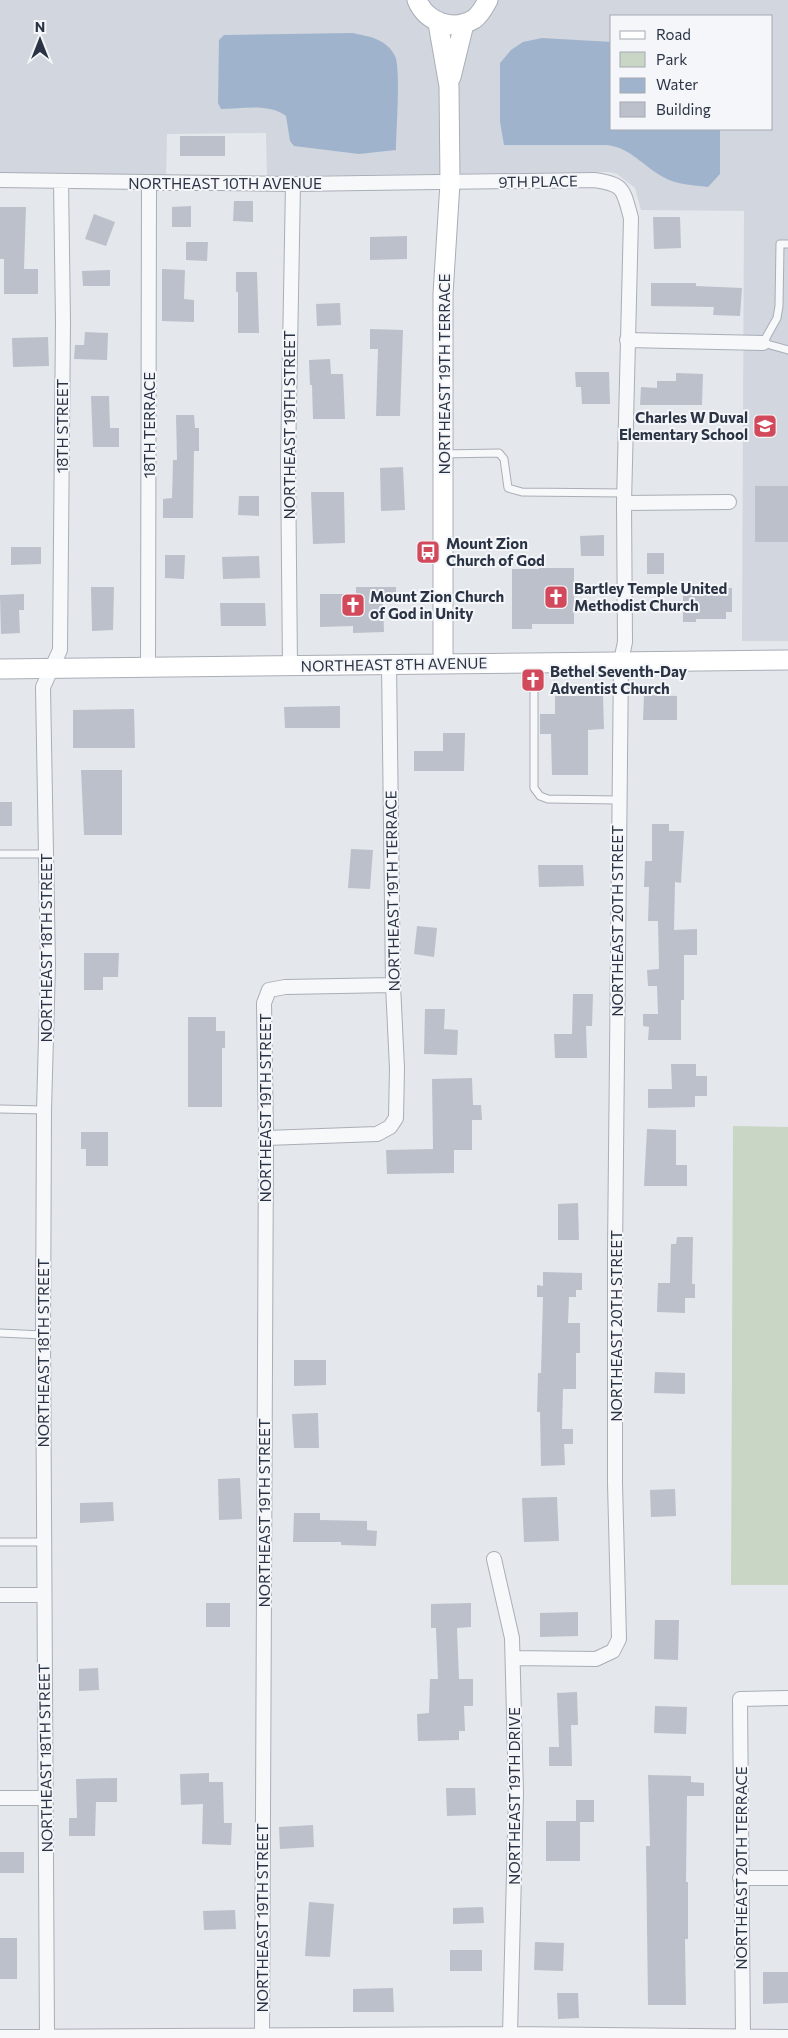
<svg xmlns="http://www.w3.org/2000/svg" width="788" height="2038" font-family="Commissioner,sans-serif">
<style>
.built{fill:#d2d6de;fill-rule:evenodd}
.green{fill:#c9d6c5}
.water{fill:#9fb4cc}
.building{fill:#bbc0ca}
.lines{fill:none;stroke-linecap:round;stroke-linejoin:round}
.lane-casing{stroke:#a9aeb7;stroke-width:9}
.street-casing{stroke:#a9aeb7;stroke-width:16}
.secondary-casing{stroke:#a9aeb7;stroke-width:21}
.lane{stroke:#f7f8fa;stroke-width:7}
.street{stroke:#f7f8fa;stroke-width:14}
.secondary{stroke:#fff;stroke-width:19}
.labels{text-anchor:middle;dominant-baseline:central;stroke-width:4;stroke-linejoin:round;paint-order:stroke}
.street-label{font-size:15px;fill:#2b3445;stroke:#f4f6f9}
.poi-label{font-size:15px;font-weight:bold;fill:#2b3445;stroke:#f4f6f9;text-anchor:start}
</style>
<rect width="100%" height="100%" fill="#e4e7ec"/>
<path class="built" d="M0,0H788V641H742L744,211L641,210L635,188L617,174L609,172L267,176L266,133L167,134L166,175H0ZM612,16H772V129H612Z"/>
<path class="green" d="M733,1126L788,1127V1585H731Z"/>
<path class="water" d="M352,33C368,36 387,39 395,56C401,68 396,132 396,150L359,154L294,146L290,141L286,116C268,103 242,109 221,109L218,103L219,40L224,35Z
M542,38L612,42V129H720V174L708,187C692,185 678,185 663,177C643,166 631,148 607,145H504L500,122V63L511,50L523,42Z"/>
<path class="building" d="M180,136H225V156H180Z
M234,201H253V222L233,221Z
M191,206V227H172V207Z
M0,207H26L24,269H38V294H4V259H0Z
M94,214L115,222L106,246L85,239Z
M653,217H680L681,248L654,249Z
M407,236V259L370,260V237Z
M186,242H208L207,261L186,260Z
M162,269L185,270L184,299L194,300V322L162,321Z
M110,270V286H83L82,271Z
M236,272H257L259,333H238V292H236Z
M651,283H696V286L742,288L740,316L713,315L714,307L651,306Z
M340,303L341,325L317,326L316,304Z
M370,329L403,330L400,416H376L378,349H370Z
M85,332L108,333L107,360L74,359L75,345H84Z
M48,337L49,366L13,367L12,338Z
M330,359L331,374H343L345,419H313L312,385H310L309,360Z
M575,372H609L610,404H582L581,387H576Z
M676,373L703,374L702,405H640L641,387L657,388V381H676Z
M91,396H109L110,428H119V447H93Z
M176,415H194L195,428H199V451H194L193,518H163V499L172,498L173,460H177Z
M403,467L405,510L381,511L380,468Z
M755,486H788V542H755Z
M311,492H344L345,543L313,544Z
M239,496H259V516L238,515Z
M604,535V556H581L580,536Z
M11,547H41V564L11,565Z
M647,553H664V574H647Z
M165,555H185L184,579L165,578Z
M259,556L260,578L223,579L222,557Z
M539,568H574V624H532V629H512V569H539Z
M91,587H114L113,630L92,631Z
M356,587H396V603H383L384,632L353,633V626L320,627V594H356Z
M683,588H732V612H726V619H696V622H683Z
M24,594V610H19L20,633L1,634L0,595Z
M220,603H265L266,626H221Z
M644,695L677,696V720H643Z
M555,696H603L604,729L588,730V775H552L551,734H540V714H555Z
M340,706V728H285L284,707Z
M134,709L135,748H73V710Z
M443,733H465L464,771H414V751H443Z
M81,770H122V835H84Z
M0,802H12V826H0Z
M652,824H669V831H684L681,883L675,882L674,930L697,929V955H684V1000H681V1040H648L649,1027L643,1026V1014H658L657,986H648L647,970L659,969L658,921H648L649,887H644L645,861H652Z
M351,849L373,850L370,889L348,888Z
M538,865H583L584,886L539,887Z
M417,926L437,928L434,957L414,954Z
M84,953H119L118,977H103V990H84Z
M573,994H593L592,1026H586L587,1058H555L554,1034H572Z
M425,1009H445L444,1029L458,1030L457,1055L424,1054Z
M188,1017H216V1031H225V1048H222V1107H188Z
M671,1064H696V1076H707V1096H695V1107L648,1108V1089H672Z
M472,1078L473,1105H481L482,1120H472V1150H454V1173L387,1174L386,1150L433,1149L432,1079Z
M647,1129L676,1130V1165H687V1186H644Z
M81,1132H108V1166H86V1149H81Z
M578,1203L579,1240H558V1204Z
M677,1237H693L692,1284H695V1298H685V1313L657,1312L658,1283H670L671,1244H676Z
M543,1272L582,1273V1290H576V1297H569L568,1323H580V1353H576V1389H563L562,1429H573V1444H564L565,1465L541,1466L540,1412H537L538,1373H541L543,1297H537V1285L543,1286Z
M294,1360H326V1385L294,1386Z
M655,1372L685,1373V1394L654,1393Z
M318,1413L319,1448H294L292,1414Z
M240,1478L242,1519L219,1520L218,1479Z
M675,1489L676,1516L651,1517L650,1490Z
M557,1497L559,1541L524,1542L522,1498Z
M113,1502L114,1521L80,1523V1503Z
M294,1513H320V1520L367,1521V1530L377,1531L376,1546L341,1545V1542H293Z
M206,1603H230V1627H206Z
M471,1603V1627L457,1628L459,1679H473V1706H464L465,1731H459V1740L418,1741L417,1714L429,1713L430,1679H438L436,1628H431V1604Z
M578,1612V1636L540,1637V1613Z
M655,1620H679L678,1660L654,1659Z
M98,1668L99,1690L79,1691V1669Z
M577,1692L578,1725H571L572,1766H549V1747H559L557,1693Z
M655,1706L687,1707L686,1734L654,1733Z
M209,1773V1782H223L224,1823H232L231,1845L202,1844L203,1804L181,1805L180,1774Z
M648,1775L691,1776V1782L704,1783V1796H687L686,1882H688V1939H685L686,2005H648L646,1846H650Z
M117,1778V1802H96L95,1836H69V1818H77L76,1779Z
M446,1788H475L476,1815L447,1816Z
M576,1800H594V1822H580V1861H546V1821H576Z
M313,1825L314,1847L280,1849L279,1827Z
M0,1852H24V1873H0Z
M309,1902L334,1904L330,1957L305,1956Z
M483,1907L484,1923L453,1924V1908Z
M235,1910L236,1929L204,1930L203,1911Z
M0,1938H17V1979H0Z
M535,1942L564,1943L563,1971L534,1970Z
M450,1950H482V1971H450Z
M763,1972H788V2003L763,2004Z
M393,1988L394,2012H353V1989Z
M557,1993H578L579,2018L558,2019Z"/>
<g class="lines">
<g class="lane-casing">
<path id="lane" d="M788,244H780L779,306L777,318L763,343L788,350
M443,454L499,453L504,459L508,488L522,492L625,493
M534,665V788L540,796L548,799L618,800
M0,854H46
M0,1109L44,1110
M0,1333L43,1335
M0,1542H43"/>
</g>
<g class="street-casing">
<path id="street" d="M0,180L293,184L594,180C625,184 623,190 631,218L624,503L625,642L621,661L615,1253V1483L619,1639L613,1651L596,1659L513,1658
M627,340L763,343
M624,503L729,502
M290,666L288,461L293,184
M148,668L149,183
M266,1138L377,1134L390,1127L396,1118L397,1068L393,985L389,664
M494,1559L512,1638L516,1793L510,2034
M0,1595H43
M0,1798H46
M740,1878H788
M262,2036L266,1138L264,1003L269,990L285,987L393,985
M0,2037L510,2034L788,2037
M743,2037L740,1699L788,1698
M47,2038L43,1335L44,1110L48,965L43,687L60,650L63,322L61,181"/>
</g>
<g class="secondary-casing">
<path id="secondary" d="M417,0C426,22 453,32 474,19C481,14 484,7 488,0
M438,23L449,86L450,183L443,294V663
M451,77L464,24
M0,669L788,660"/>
</g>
<use href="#lane" class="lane"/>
<use href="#street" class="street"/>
<use href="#secondary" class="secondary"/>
</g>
<defs>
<g id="school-square" transform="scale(1.25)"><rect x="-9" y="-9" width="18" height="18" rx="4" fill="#d1495b" stroke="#f4f6f9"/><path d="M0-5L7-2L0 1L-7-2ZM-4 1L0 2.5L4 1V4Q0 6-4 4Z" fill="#fff"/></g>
<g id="bus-square" transform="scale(1.25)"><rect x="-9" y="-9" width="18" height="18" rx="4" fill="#d1495b" stroke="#f4f6f9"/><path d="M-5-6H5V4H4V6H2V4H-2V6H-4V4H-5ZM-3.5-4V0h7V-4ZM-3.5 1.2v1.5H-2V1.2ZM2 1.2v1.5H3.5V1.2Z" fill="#fff"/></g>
<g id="church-square" transform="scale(1.25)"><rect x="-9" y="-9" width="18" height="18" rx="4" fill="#d1495b" stroke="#f4f6f9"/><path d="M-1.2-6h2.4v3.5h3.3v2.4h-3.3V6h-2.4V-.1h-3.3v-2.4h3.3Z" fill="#fff"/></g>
</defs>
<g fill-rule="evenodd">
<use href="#school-square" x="765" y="426"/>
<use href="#bus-square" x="428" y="552"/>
<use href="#church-square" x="556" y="597"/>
<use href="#church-square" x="353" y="605"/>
<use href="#church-square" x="533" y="680"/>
</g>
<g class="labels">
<g class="street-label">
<text transform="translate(538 181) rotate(-1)">9TH PLACE</text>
<text x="225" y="183">NORTHEAST 10TH AVENUE</text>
<text transform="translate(444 374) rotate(-90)">NORTHEAST 19TH TERRACE</text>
<text transform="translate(149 425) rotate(-90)">18TH TERRACE</text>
<text transform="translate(289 425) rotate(-90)">NORTHEAST 19TH STREET</text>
<text transform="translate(62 426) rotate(-90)">18TH STREET</text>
<text transform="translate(394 664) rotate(-1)">NORTHEAST 8TH AVENUE</text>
<text transform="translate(392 891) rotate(-91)">NORTHEAST 19TH TERRACE</text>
<text transform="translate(617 921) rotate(-90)">NORTHEAST 20TH STREET</text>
<text transform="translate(46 948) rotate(-90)">NORTHEAST 18TH STREET</text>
<text transform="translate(265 1108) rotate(-90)">NORTHEAST 19TH STREET</text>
<text transform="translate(616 1326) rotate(-90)">NORTHEAST 20TH STREET</text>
<text transform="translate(43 1353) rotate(-90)">NORTHEAST 18TH STREET</text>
<text transform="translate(264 1513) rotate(-90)">NORTHEAST 19TH STREET</text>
<text transform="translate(45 1758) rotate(-91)">NORTHEAST 18TH STREET</text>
<text transform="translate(514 1796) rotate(-90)">NORTHEAST 19TH DRIVE</text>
<text transform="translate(741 1868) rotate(-90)">NORTHEAST 20TH TERRACE</text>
<text transform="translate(262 1918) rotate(-90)">NORTHEAST 19TH STREET</text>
</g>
<g class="poi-label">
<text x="748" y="417" text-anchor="end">Charles W Duval<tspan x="748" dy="17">Elementary School</tspan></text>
<text x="446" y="543">Mount Zion<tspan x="446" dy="17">Church of God</tspan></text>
<text x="574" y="588">Bartley Temple United<tspan x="574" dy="17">Methodist Church</tspan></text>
<text x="370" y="596">Mount Zion Church<tspan x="370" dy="17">of God in Unity</tspan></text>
<text x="550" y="671">Bethel Seventh-Day<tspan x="550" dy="17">Adventist Church</tspan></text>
</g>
</g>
<rect x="610" y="15" width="162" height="115" fill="#f4f6f9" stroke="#a4a8b1"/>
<rect x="620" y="31" width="25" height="8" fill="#ffffff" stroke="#a4a8b1"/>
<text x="656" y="40" font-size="15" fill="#2b3445">Road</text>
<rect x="620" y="52" width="25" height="15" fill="#c9d6c5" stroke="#a4a8b1"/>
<text x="656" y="65" font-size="15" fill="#2b3445">Park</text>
<rect x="620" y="78" width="25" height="15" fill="#9fb4cc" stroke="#a4a8b1"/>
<text x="656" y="90" font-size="15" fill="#2b3445">Water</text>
<rect x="620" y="102" width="25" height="15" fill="#bbc0ca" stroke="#a4a8b1"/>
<text x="656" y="115" font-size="15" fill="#2b3445">Building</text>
<g transform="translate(40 40)" stroke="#f4f6f9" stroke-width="4" paint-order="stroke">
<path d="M0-4L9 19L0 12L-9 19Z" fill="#2b3445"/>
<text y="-8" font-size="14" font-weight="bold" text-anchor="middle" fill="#2b3445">N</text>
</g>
</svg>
